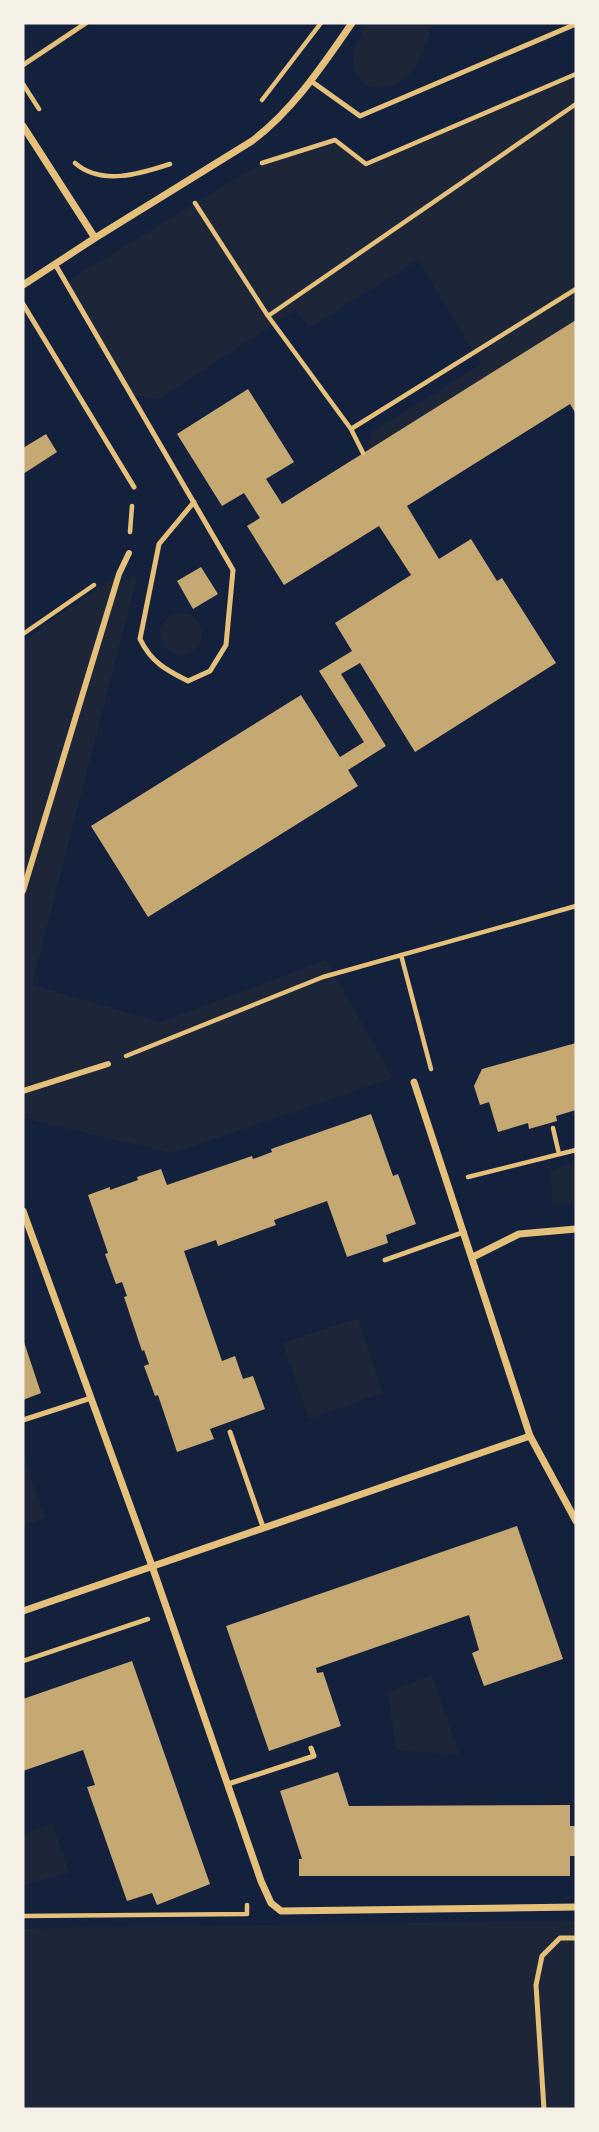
<svg xmlns="http://www.w3.org/2000/svg" width="599" height="2132" font-family="Helvetica,sans-serif">
<style>
.green{fill:#1d2539}
.building{fill:#c6a872}
.lines{fill:none;stroke-linecap:round;stroke-linejoin:round}
.path{stroke:#e5c07b;stroke-width:4.5}
.service{stroke:#e5c07b;stroke-width:5}
.pedestrian{stroke:#e5c07b;stroke-width:6}
.minor{stroke:#e5c07b;stroke-width:7}
</style>
<rect width="100%" height="100%" fill="#14213d"/>
<path class="green" d="M368,23H432C428,41 421,63 407,77C401,83 391,86 382,87C358,90 349,68 355,47C358,38 364,30 368,23Z
M576,74V331L493,383L367,451L372,432L481,364L418,260L309,328L296,310L159,399L130,394L66,282L263,162L335,140L367,164Z
M138,573L32,985L161,1022L326,960L393,1078L172,1153L23,1118V641L119,574L116,586Z
M160 634a21 21 0 1 1 42 0a21 21 0 1 1-42 0Z
M576,1162V1202L552,1205L551,1170Z
M358,1318L383,1393L309,1419L283,1343Z
M23,1453L45,1518L23,1525Z
M432,1675L459,1755L396,1750L388,1692Z
M52,1823L69,1873L24,1885L23,1836Z
M576,1921V2109H23V1929L91,1927Z"/>
<path class="building" d="M576,320V414L570,404L407,506L439,559L471,539L497,581L502,578L556,663L415,752L360,663L341,674L386,746L348,770L358,786L148,917L91,826L301,695L340,757L364,742L319,671L352,651L335,623L411,575L379,526L284,585L247,526L260,518L244,493L222,506L177,434L248,389L294,462L266,479L282,504Z
M46,434L57,452L23,474V448Z
M201,567L218,594L193,609L177,581Z
M576,1043V1110L556,1116L557,1121L529,1129L528,1123L498,1132L489,1102L480,1105L474,1086L482,1069Z
M371,1114L393,1176L398,1174L416,1224L386,1235L388,1243L347,1257L327,1201L274,1220L276,1225L218,1246L216,1240L184,1251L222,1361L235,1356L243,1379L253,1376L265,1409L210,1429L214,1439L177,1452L158,1395L155,1396L144,1366L149,1364L144,1350L142,1351L124,1297L127,1296L122,1282L116,1284L105,1254L108,1253L88,1195L110,1187V1190L138,1180L137,1177L161,1169L167,1185L252,1156L253,1159L272,1152L271,1149Z
M23,1339L41,1393L23,1400Z
M517,1526L563,1659L484,1686L472,1653L479,1650L469,1615L316,1668L317,1673L323,1672L341,1726L269,1751L226,1626Z
M132,1661L210,1884L157,1905L152,1893L127,1901L87,1787L95,1785L83,1750L23,1771V1699Z
M338,1772L349,1806L570,1805V1826H576V1856H570V1876H299V1859H302L280,1791Z"/>
<g class="lines">
<path class="path" d="M23,84L39,109
M262,100L321,23
M75,163C101,186 140,174 170,164
M262,163L335,140L366,164L576,74
M195,203L268,316L576,104
M268,316L351,429
M363,453L351,429L576,289
M130,532L132,506
M23,634L94,585
M401,955L431,1069
M126,1056L323,977L576,906
M553,1128L559,1154
M468,1177L576,1150
M23,1661L148,1619
M23,1916L247,1914V1905"/>
<path class="service" d="M23,65L86,23
M311,81L360,116L576,24
M55,264L233,570L226,645L210,671L188,681C166,670 151,662 140,639L159,544L194,502
M23,304L134,487
M385,1260L464,1232
M23,1420L91,1398
M230,1432L263,1527
M228,1784L314,1756L311,1748
M544,2109L536,1985L542,1956L560,1938H576"/>
<path class="pedestrian" d="M23,891L119,574L129,553
M23,1091L108,1064"/>
<path class="minor" d="M23,126L95,238
M23,285L95,238L252,141C294,109 322,66 352,23
M414,1082L530,1436L576,1521
M23,1211L152,1566L261,1881L271,1903L281,1911L576,1907
M473,1257L519,1234L576,1229
M23,1611L530,1436"/>
</g>
<rect width="599" height="2132" fill="none" stroke="#f6f1e7" stroke-width="49"/>
</svg>
